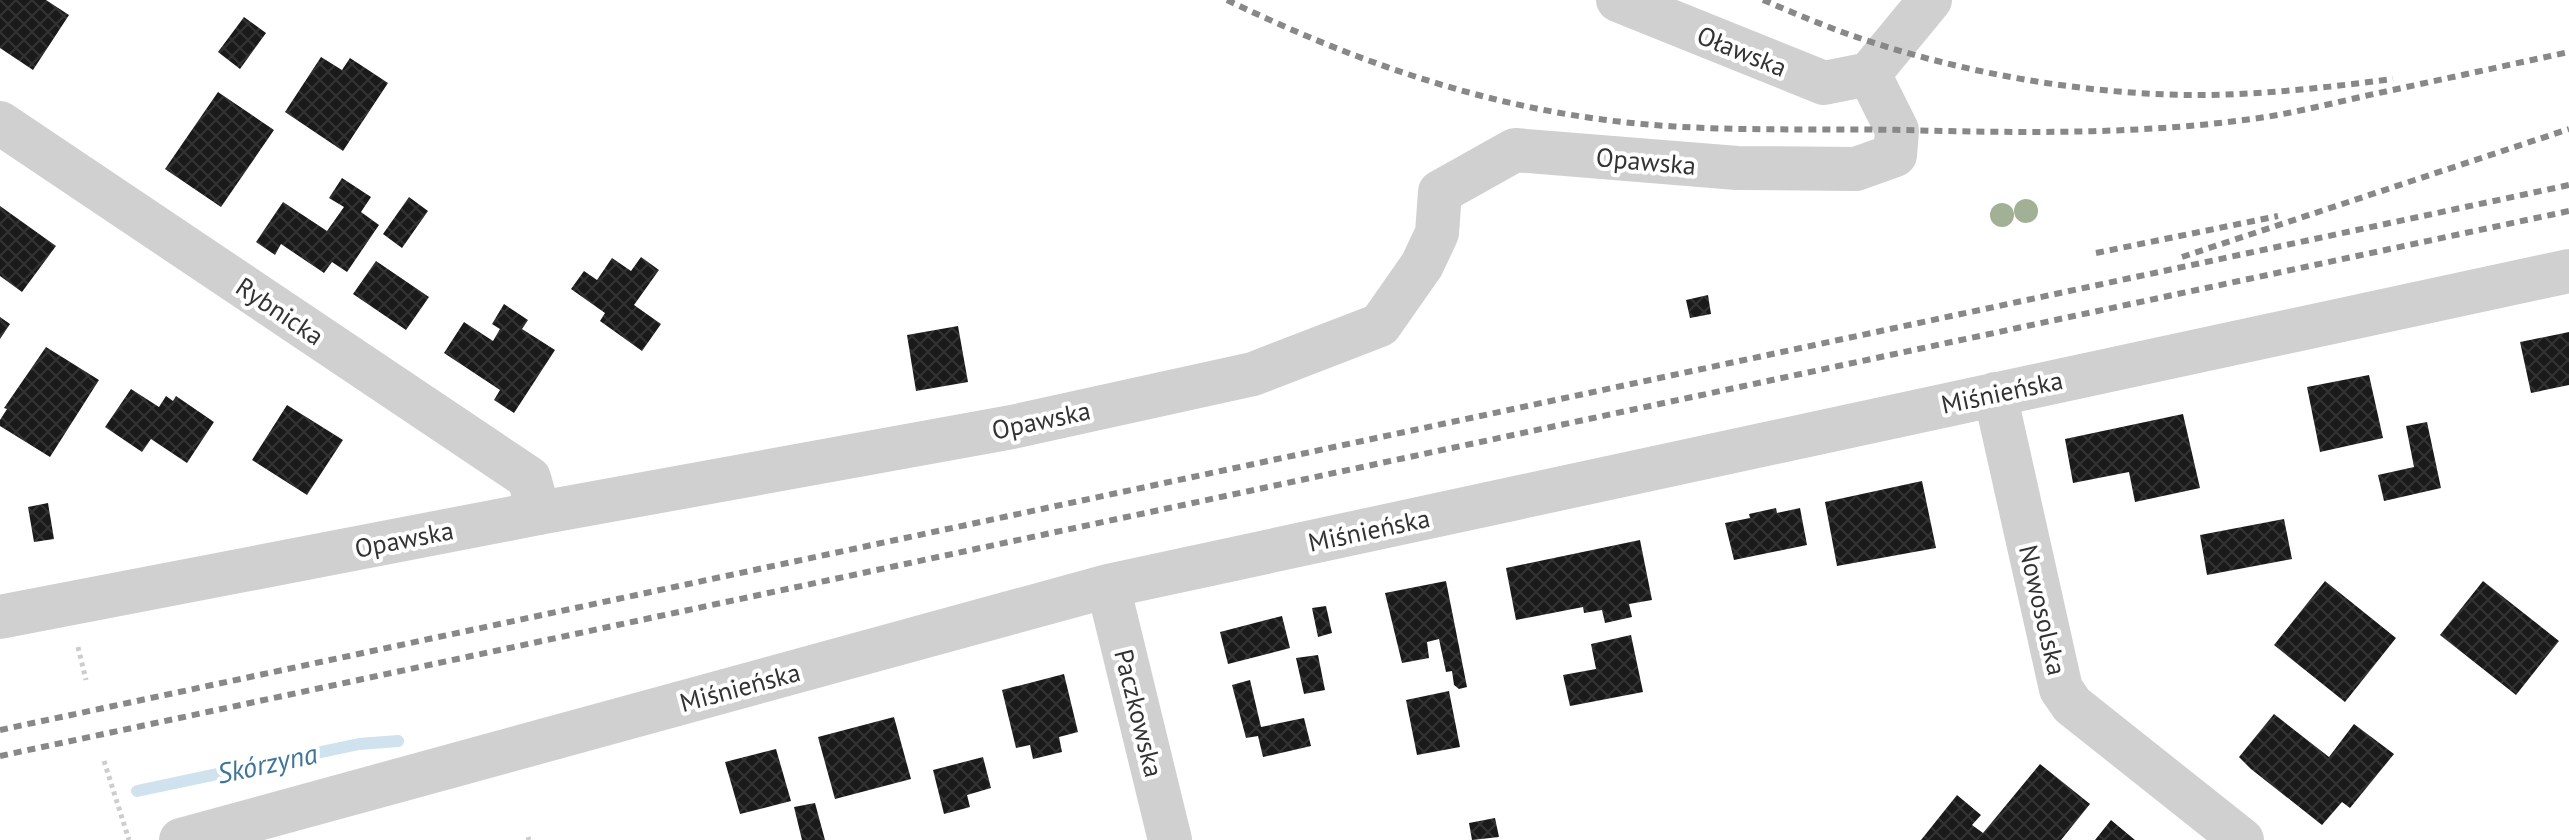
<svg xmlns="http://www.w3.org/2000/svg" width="2569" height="840" font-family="'PT Sans',sans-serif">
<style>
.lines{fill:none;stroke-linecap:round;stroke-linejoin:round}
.stream{stroke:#cfe2ee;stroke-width:12}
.building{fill:url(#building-cross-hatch)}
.path{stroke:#cdcdcd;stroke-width:5;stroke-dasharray:4 4;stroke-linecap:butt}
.minor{stroke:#d0d0d0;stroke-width:44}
.rail{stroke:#888;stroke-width:6;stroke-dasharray:8 6;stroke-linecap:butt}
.tree{fill:#a2b095}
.labels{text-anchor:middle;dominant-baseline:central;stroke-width:8;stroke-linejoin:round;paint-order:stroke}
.street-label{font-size:26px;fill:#333;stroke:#fff}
.water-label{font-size:28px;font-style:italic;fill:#3f7597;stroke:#fff}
</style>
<defs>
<pattern id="building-cross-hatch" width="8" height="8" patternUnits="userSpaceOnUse" patternTransform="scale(2)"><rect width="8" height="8" fill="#1a1a1a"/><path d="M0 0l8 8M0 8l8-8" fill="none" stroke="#333"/></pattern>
</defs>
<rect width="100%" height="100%" fill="#fff"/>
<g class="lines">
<path class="stream" d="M137,791L359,744L398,741"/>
</g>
<path class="building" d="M0,0H46L69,15L33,70L0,48Z
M244,17L266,33L240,69L218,52Z
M321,57L342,70L350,58L388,83L343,151L285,112Z
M218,92L274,130L221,207L165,169Z
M342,178L371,197L361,212L379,225L347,272L332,262L324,273L281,244L275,255L256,242L283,202L327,231L344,207L329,198Z
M409,197L428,211L402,248L383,234Z
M0,206L56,246L22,292L0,276Z
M641,257L659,270L634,305L661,324L642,351L600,321L605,313L571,289L584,271L597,280L612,258L631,271Z
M376,261L429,297L406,330L353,294Z
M1708,295L1711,314L1690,318L1686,300Z
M504,304L528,320L522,329L555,350L514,413L494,400L500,390L444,353L464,322L493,341L500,329L492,324Z
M0,317L10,324L0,339Z
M958,326L968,382L916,391L907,335Z
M2569,332V385L2531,393L2520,342Z
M46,347L99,380L50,457L0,426V420L7,409L4,408Z
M2369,375L2383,438L2320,452L2307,387Z
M131,389L159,407L166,396L173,401L176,396L214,422L187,463L151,439L142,452L105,427Z
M287,405L343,440L307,495L252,460Z
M2183,414L2200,488L2135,502L2129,472L2073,483L2065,439Z
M2427,422L2441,488L2384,501L2378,475L2414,467L2406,426Z
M1922,481L1936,548L1837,566L1825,502Z
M48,503L54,539L34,542L28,507Z
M1776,508L1777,513L1800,508L1807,545L1734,560L1725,523L1750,518L1749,514Z
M2284,519L2292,559L2207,575L2200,535Z
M1640,540L1652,600L1629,604L1632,617L1605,623L1602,610L1584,613L1583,607L1516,620L1506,568Z
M1446,581L1467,687L1459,689L1454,685L1452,671L1446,672L1439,639L1427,642L1429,658L1402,663L1385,593Z
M2325,581L2396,638L2345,702L2274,645Z
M2483,581L2559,641L2516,695L2440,635Z
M1326,606L1332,633L1318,637L1312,608Z
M1282,616L1290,648L1228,664L1220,632Z
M1631,635L1643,692L1570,706L1563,675L1596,669L1591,644Z
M1318,655L1325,690L1304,694L1296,658Z
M1064,674L1078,732L1059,737L1062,752L1033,759L1030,745L1016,748L1002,690Z
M1250,680L1261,727L1304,718L1311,746L1263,757L1258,736L1246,738L1232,685Z
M1449,691L1460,747L1417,755L1406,700Z
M2274,714L2329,757L2354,724L2394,754L2350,808L2342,802L2322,825L2251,769L2239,757Z
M894,717L911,779L835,799L818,737Z
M776,749L791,801L740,814L725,762Z
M983,757L991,788L967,795L970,807L944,814L933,770Z
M2040,764L2090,804L2061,840H1921L1957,795L1981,815L1972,825L1983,833Z
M815,803L825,840H802L794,807Z
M1495,818L1499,837L1472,840L1469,823Z
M2111,820L2135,840H2095Z"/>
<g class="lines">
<path class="path" d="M78,647L86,680
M104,761L129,840
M528,837L529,840"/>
<path class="minor" d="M1618,0L1824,83L1869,74
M1869,74L1930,0
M0,123L529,478L539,513
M1995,394L2061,689L2072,705L2242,840
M1108,586L1170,840
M0,617L539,513L1012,427L1253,374L1380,325L1422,265L1437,233L1440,192L1515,150L1737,168L1856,169L1895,155L1897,130L1869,74
M181,840L1108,586L2569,271"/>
<path class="rail" d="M1227,0C1347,58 1473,103 1606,120C1704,133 1803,128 1902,130C2024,133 2145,135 2266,117C2302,111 2338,102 2374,94C2439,80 2504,66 2569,52
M1763,0C1789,11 1815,22 1842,32C1953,72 2087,96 2206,95C2269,94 2331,87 2393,79
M2096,253L2278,216
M2182,257L2569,129
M0,730L2569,185
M0,756L2569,211"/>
</g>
<g class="tree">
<circle cx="2026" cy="211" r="12"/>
<circle cx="2002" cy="215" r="12"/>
</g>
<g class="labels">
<g class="street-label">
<text transform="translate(1742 51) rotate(22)">Oławska</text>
<text transform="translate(1646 161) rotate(5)">Opawska</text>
<text transform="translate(280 311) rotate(34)">Rybnicka</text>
<text transform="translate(2002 392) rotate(-12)">Miśnieńska</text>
<text transform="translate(1041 420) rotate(-12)">Opawska</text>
<text transform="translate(1369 530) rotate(-12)">Miśnieńska</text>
<text transform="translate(404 539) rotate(-11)">Opawska</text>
<text transform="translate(2043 610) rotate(77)">Nowosolska</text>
<text transform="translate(740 687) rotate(-15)">Miśnieńska</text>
<text transform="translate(1139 713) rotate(76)">Paczkowska</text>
</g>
<g class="water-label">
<text transform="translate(267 763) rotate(-12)">Skórzyna</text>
</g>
</g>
</svg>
